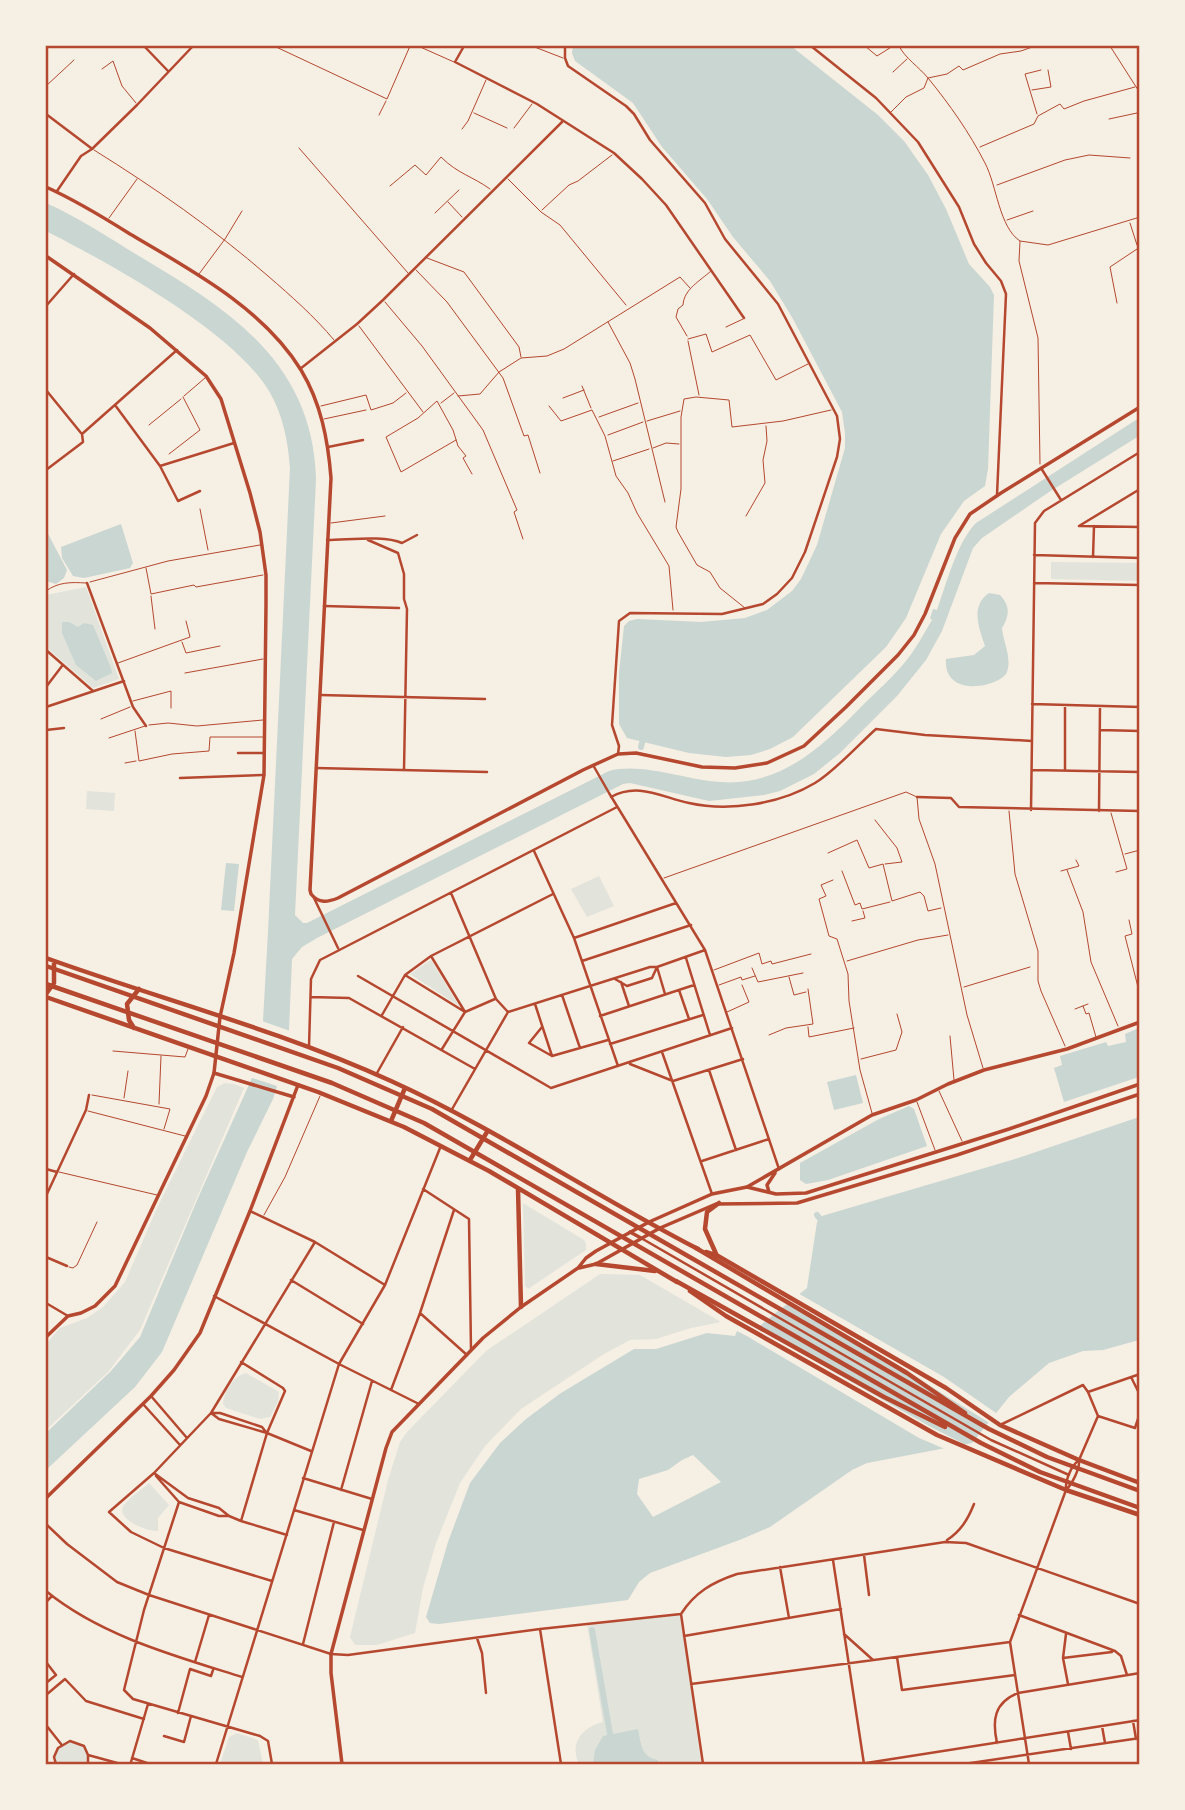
<svg xmlns="http://www.w3.org/2000/svg" width="1185" height="1810" font-family="Inter,sans-serif">
<style>
.green{fill:#e2e4dc}
.water{fill:#c9d6d2;fill-rule:evenodd}
.pier{fill:#f6efe4}
.lines{fill:none;stroke-linecap:round;stroke-linejoin:round}
.canal{stroke:#c9d6d2;stroke-width:6}
.service{stroke:#b5482f;stroke-width:1}
.minor{stroke:#b5482f;stroke-width:2.5}
.tertiary{stroke:#b5482f;stroke-width:3.5}
.secondary{stroke:#b5482f;stroke-width:3.5}
.primary{stroke:#b5482f;stroke-width:4.5}
.motorway{stroke:#b5482f;stroke-width:4.5}
.neatline{fill:none;stroke:#b5482f;stroke-width:2.5}
</style>
<rect width="100%" height="100%" fill="#f6efe4"/>
<path class="green" d="M1051,562L1139,563V581L1051,579Z
M86,587L119,679L93,688L46,647V595Z
M87,791L115,793L114,811L86,809Z
M599,876L614,906L587,917L571,889Z
M431,960L459,1006L410,974Z
M225,1083L234,1084L244,1088L140,1330L108,1372L46,1430V1344L60,1328L87,1318L103,1307L125,1282L157,1208L217,1087Z
M523,1203L584,1240L586,1244V1250L528,1289L525,1286Z
M600,1274L640,1275L721,1322L691,1328L656,1339L630,1340L604,1354L521,1409L485,1446L460,1483L436,1543L423,1588L415,1633L377,1645H355L350,1637L388,1480L400,1442L407,1432L486,1351Z
M246,1373L279,1392L278,1402L270,1417L260,1419L226,1408L223,1404C224,1392 233,1376 246,1373Z
M149,1483L169,1505L158,1518V1531C148,1532 114,1519 124,1505C130,1497 141,1490 149,1483Z
M681,1614L701,1764H579C569,1744 582,1727 603,1722L587,1624Z
M237,1733L258,1740L263,1764H220L229,1737Z
M75,1741L87,1750L88,1764H56L55,1752L61,1744Z"/>
<path class="water" d="M573,46H791L878,115L904,141L928,175L946,209L969,264L990,287L994,295L988,469L985,486L964,501L941,534L906,618L886,647L793,737L770,749L751,755L726,757L689,753L627,738L619,724V673L624,626L629,621L637,619L701,622L745,618L767,610L792,591L801,579L817,545L845,448V433L842,412L793,319L770,281L733,237L707,199L662,147L633,103L575,61L572,53Z
M46,203C78,217 109,238 139,256C230,310 313,363 316,479L295,915L303,923H307L609,771C641,762 686,780 720,782C780,787 823,746 861,707C876,692 893,677 906,661C916,649 924,633 932,620L930,618L933,609L937,610C946,585 957,542 976,523L1139,418V436L1049,492L982,538L973,548L942,631L926,660L897,696L840,753L814,774L780,791L764,795L709,801L630,783L623,784L317,938L302,947L292,959L289,1030L285,1061L273,1099L247,1152L162,1352L135,1387L46,1470V1433L111,1371L140,1337L198,1198L252,1078L263,1021L268,932L290,468C288,441 283,415 269,391C233,331 109,263 46,231Z
M121,524L133,563L130,568L84,578L73,576L62,558L61,547Z
M46,530L67,570L64,578L56,584L46,581Z
M989,593L1000,595C1011,607 1009,616 1002,628C1003,642 1012,657 1007,672C1001,687 943,699 946,659L974,655L985,646C979,628 970,606 989,593Z
M62,622H69L78,627L84,623L93,625L111,668L112,673L96,681L76,665L62,633Z
M226,863L239,864L234,911L221,910Z
M1139,1028V1077L1064,1102L1054,1068L1062,1065L1060,1056L1106,1042L1108,1046L1126,1042L1125,1034Z
M856,1075L863,1103L834,1110L827,1082Z
M909,1106L914,1109L927,1146L828,1180L806,1184L800,1180V1163L879,1119Z
M1139,1117V1340L1103,1350L1083,1351L1049,1363L1009,1397L972,1443L867,1463L852,1470L770,1527L742,1539L650,1573L639,1582L628,1600L439,1624L430,1623L426,1617L448,1542L470,1483L500,1443L526,1419L561,1393L634,1349H656L707,1333L735,1336L737,1331L747,1336L807,1288L817,1222L822,1216L1015,1159ZM693,1455L721,1482L653,1517L637,1494L639,1479L668,1470L682,1460Z
M638,1729C641,1744 641,1757 658,1760V1764H593L595,1750L603,1736Z"/>
<path class="pier" d="M259,1020L293,1032L288,1062L280,1087L249,1077Z
M796,1292L944,1377L999,1415L991,1424L895,1364L786,1301Z
M753,1326L929,1426L970,1447L952,1452L919,1438L735,1329L738,1328L746,1332Z"/>
<g class="lines">
<path class="canal" d="M641,747L642,743
M817,1215L820,1219
M592,1630L610,1734"/>
<path class="service" d="M274,46L387,99L410,46
M418,46L454,62
M532,46L563,58
M865,46L877,56L893,46
M899,46C905,58 919,67 928,78C950,105 969,132 985,163C997,186 999,227 1020,241L1019,261L1038,338L1040,464
M1110,46L1140,93
M102,69L113,61L122,86L136,103
M893,72L907,59
M46,86L74,60
M1032,90L1051,87L1048,70
M891,112L906,97L924,88L928,78L947,74L959,66L963,70L1000,54L1021,51L1035,46
M474,113L507,128
M1037,114L1025,74L1041,70
M379,115L386,101
M1109,119L1137,113L1140,117
M514,128L532,104
M462,129L468,121L486,80
M980,147L1034,124L1038,116L1060,104L1064,109L1084,101L1135,87
M299,148L408,273
M94,150C155,188 214,229 268,276C291,296 314,316 334,340
M508,179L541,212L560,225L626,305
M997,185L1065,160L1089,155L1130,158
M390,186L415,165L426,175L441,157C458,174 472,176 490,189
M448,202L462,217
M542,210L569,185L578,181L612,155
M435,213L459,190
M109,218L137,179
M1007,220L1033,211
M1130,223L1137,245
M1020,241L1048,245L1140,217
M427,258L464,272L519,347L521,357
M416,270L447,302L503,378L524,436L528,435L540,473
M199,274L225,239L242,211
M385,302L422,346L483,430L517,510L514,512L523,539
M1117,303L1110,267L1140,247
M608,322L630,363L635,379L665,502
M359,326L423,412
M726,327L743,319
M687,336L676,317L678,309L683,305C684,289 700,281 711,271
M688,339L706,334L712,352L750,335L776,380L808,364
M688,341L699,395
M582,386L591,408
M184,396L205,378
M458,396L480,394L499,372L521,358L547,356L564,349L680,277L690,288
M563,398L584,390
M441,403L454,393
M321,406L366,395L371,410L393,403L406,393
M549,406L561,421L592,410L605,436L616,476L628,493L637,513L669,566L673,610
M599,417L638,403
M324,419L366,410
M647,421L680,411
M149,425L181,399
M608,435L643,422
M456,440L401,472L386,437L418,418L437,401L453,430L458,446L466,456L463,458L472,474
M653,448L666,443L679,444
M169,454L200,430L183,397
M613,461L649,449
M200,509L208,550
M746,516L765,483L763,460L767,441L766,426
M331,523L385,516
M146,568L151,594L194,585L196,587L263,575
M90,582L168,561L260,545
M46,591C58,582 71,582 86,583
M151,596L155,629
M745,608L720,588L710,572L697,565L678,532L676,527L681,489V417L684,399L696,397L729,400L732,427L783,421L831,410
M182,642L186,653L220,646
M118,663L190,637L186,621
M185,673L263,659
M133,701L171,691V708
M101,719L130,707
M149,725L168,723L197,726L263,720
M135,731L139,761L172,754L209,751L210,737H263
M109,738L145,726
M125,763L136,761
M1009,811L1015,874L1038,951V981L1041,991L1065,1046
M1111,813L1127,869L1116,872
M875,820L897,848L902,862L885,864
M828,853L857,840L869,868L883,864L892,901L920,892L924,896L928,911L941,908
M1125,854L1140,850
M1067,870L1083,912L1091,962L1118,1026
M842,871L855,905L860,903L862,909L890,902
M1061,871L1079,866L1076,860
M664,878L906,792L917,797L919,819L935,864L967,1015L983,1068
M833,880L821,885L826,896L819,899L829,936L837,939L848,974L849,1001L860,1070L872,1113
M1129,920L1132,934L1125,936L1140,995
M852,921L865,918L863,911
M847,961L918,940L948,935
M752,968L758,982L803,973
M714,970L759,953L762,964L771,961L772,964L811,954
M789,977L794,995L806,992
M719,985L741,977L742,980L755,976
M964,987L1030,967
M1083,1006L1086,1014L1089,1013L1096,1037
M1075,1009L1088,1004
M727,1012L749,1002L742,985
M808,1027L809,1037L854,1028
M769,1035L786,1028L813,1024L808,989
M950,1036L954,1080
M113,1051L185,1057L188,1049
M861,1059L896,1050L902,1032L897,1014
M939,1091L962,1141
M92,1095L170,1109L164,1129
M124,1098L128,1071
M917,1102L935,1150
M159,1104L161,1056
M88,1111L185,1136
M59,1172L157,1195
M264,1215L285,1177L320,1096
M69,1267L73,1268L77,1265L97,1222"/>
<path class="minor" d="M144,46L168,71
M464,46L455,62L537,104L614,153L642,179L666,205L744,318
M565,46V58L568,66L626,106L634,114L650,140L705,203L725,239L778,304L837,416L840,439L837,457L805,552L792,578L777,594L763,604L722,614L630,613L619,621L612,725L619,746L618,754
M811,46L876,98L918,142L959,207L974,244L986,263L1001,281L1006,294L997,495
M46,114L91,148
M57,191L81,156L92,149L137,105L193,46
M46,306L74,274
M300,369L357,324L383,300L562,122
M46,390L81,433
M115,405L160,466L178,501L200,491
M328,447L363,440
M160,466L234,443
M1041,468L1061,500
M46,470L83,442L82,434L177,350
M1079,526L1140,489
M1080,526L1140,527
M327,540C349,540 384,535 402,543L417,535
M368,540L398,553L404,574V599L407,609L404,770
M1034,555L1140,558
M1093,557L1094,526
M87,583L133,707L146,726
M1034,583L1140,585
M324,606L399,608
M46,650L93,691
M46,687L62,666
M320,695L485,699
M1032,704L1140,707
M46,707L124,681
M46,730L64,728
M1100,730L1140,731
M238,753H264
M593,765L609,793L705,950L779,1169
M316,768L487,772
M1065,769V705
M1032,770L1140,772
M180,778L264,775
M611,797C638,782 661,797 689,803C729,812 780,804 815,783C835,771 858,745 876,729L925,735L1032,741
M917,797L951,798L959,807L1140,811
M1031,810L1035,523L1044,511L1140,452
M1099,811L1100,706
M534,851L574,938L618,1066
M451,893L496,999L508,1012
M314,898L338,948
M574,938L676,903
M431,956L465,1012L495,999
M686,958L710,1035
M582,961L691,925
M657,967L665,994
M405,975L465,1012L442,1049
M358,976L551,1088L732,1028
M615,979L627,986L652,978L657,967
M621,982L629,1006
M679,990L689,1019
M562,995L580,1048
M311,997L349,998L475,1069
M535,1004L552,1056
M382,1015L405,975L431,956L553,894
M600,1016L694,985
M542,1027L529,1043L552,1056L608,1040
M610,1044L703,1015
M309,1047L311,979L320,960L617,807
M662,1052L712,1194
M630,1064L673,1081L743,1059
M709,1070L736,1150
M377,1073L403,1027
M451,1111L508,1012L650,967H657L705,950
M702,1161L769,1139
M46,1169L57,1172
M423,1189L469,1219L471,1349
M46,1196L86,1110L89,1095
M250,1211L315,1242L385,1285
M641,1238L991,1440L1069,1475
M46,1257L67,1266
M291,1280L363,1324
M214,1296L339,1364L419,1404
M46,1303L68,1316
M420,1313L467,1355
M1131,1377L1140,1395
M391,1390L420,1313L454,1210
M151,1396L187,1438
M143,1404L180,1445
M211,1413L219,1419L267,1433L311,1451
M211,1413H220L262,1427L266,1432
M1098,1416L1135,1428L1140,1413
M1000,1425L1083,1385L1088,1392L1140,1374
M154,1473L188,1498L219,1508L229,1516L241,1521L287,1535
M156,1476L179,1502L219,1516H229
M303,1478L372,1499
M341,1490L372,1381
M1066,1490C1072,1484 1080,1469 1079,1460L1098,1416L1088,1392
M179,1502L144,1610L124,1690L133,1699L260,1736L268,1741L272,1764
M294,1510L363,1530
M241,1521L267,1433L285,1391L283,1388L241,1362
M46,1524L67,1544L117,1582L149,1595L331,1654L348,1655L540,1629L681,1614C695,1592 713,1582 737,1574L945,1542L966,1543L1140,1604
M947,1540C961,1531 968,1519 974,1504
M864,1555L869,1595
M833,1560L864,1764
M780,1567L789,1618
M272,1581L164,1548L131,1532L109,1512L154,1473L211,1413L315,1242
M46,1591C101,1636 175,1656 242,1677
M46,1602L52,1596
M681,1614L703,1764
M1019,1615L1115,1651L1121,1656L1127,1675
M540,1629L561,1764
M844,1634L873,1660
M1066,1634L1063,1658L1068,1684
M684,1636L841,1609
M477,1638L482,1653L486,1693
M303,1644L334,1522
M897,1657L902,1690L1015,1675
M1063,1658L1112,1652
M46,1662L56,1675L46,1683
M195,1662L209,1615
M691,1684L1010,1642
M46,1695L65,1679L86,1701L144,1719
M178,1713L190,1669L211,1676L213,1670
M1133,1721L1136,1739
M46,1725L61,1744
M1102,1726L1105,1743
M1068,1732L1071,1749
M164,1736L184,1742L191,1716
M997,1743C992,1720 994,1703 1018,1693L1140,1673
M88,1755L121,1764
M132,1758L150,1764
M131,1762L148,1704
M56,1764L54,1757L58,1748L70,1741L84,1746L88,1755V1764
M216,1764L339,1364L385,1285L440,1148
M860,1764L1140,1720
M964,1764L1140,1738
M1029,1764L1010,1642L1066,1490C1065,1481 1071,1466 1078,1461"/>
<path class="tertiary" d="M214,1073L294,1097
M747,1187L872,1115L916,1100L948,1084L984,1070L1067,1049L1140,1022
M769,1192L767,1185L775,1173
M630,1232L641,1238
M46,1498L151,1396L174,1370L200,1333L250,1211L298,1085
M331,1654V1673L342,1764"/>
<path class="secondary" d="M46,187C75,200 103,217 130,234C191,270 263,308 301,370C321,403 328,440 331,478L310,890L311,894C319,904 328,902 338,898L583,770L618,754L636,753L702,767L735,768L767,763L804,746L846,707L898,655L914,635L925,614L955,538L970,514L1001,493L1140,407
M46,256L150,328L206,376L221,399L250,493L260,532L266,575V605L264,775L234,953L220,1017L214,1073L206,1096L115,1286L95,1306L81,1313L68,1316L46,1337
M579,1268L596,1264L660,1228L716,1204L797,1203L957,1155L1140,1094
M331,1654L386,1448L392,1432L483,1338L521,1307L578,1268L586,1258L596,1251L649,1222L712,1194L747,1187L776,1194L806,1193L1009,1129L1140,1084"/>
<path class="primary" d="M46,958C160,999 279,1030 391,1081C495,1128 595,1196 698,1249
M46,994L54,983V961
M46,997L318,1092L404,1127L489,1171L677,1282
M134,1028L129,1020L127,1004L139,989
M391,1121L405,1088
M470,1160L487,1132
M518,1189L521,1307
M706,1252L718,1256L946,1388L1000,1425L1079,1460L1140,1483
M717,1256L705,1229L707,1212L719,1203
M596,1264L655,1271
M690,1291L726,1316L937,1435L1066,1490L1140,1515"/>
<path class="motorway" d="M46,966L338,1068L432,1109L989,1429L1047,1457L1140,1491
M46,984L332,1083L424,1123L981,1443L1040,1472L1140,1508
M696,1248L907,1373L965,1413
M676,1281L884,1397L945,1427"/>
</g>
<rect width="1185" height="1810" fill="none" stroke="#f6efe4" stroke-width="94"/>
<rect x="47" y="47" width="1091" height="1716" class="neatline"/>
</svg>
